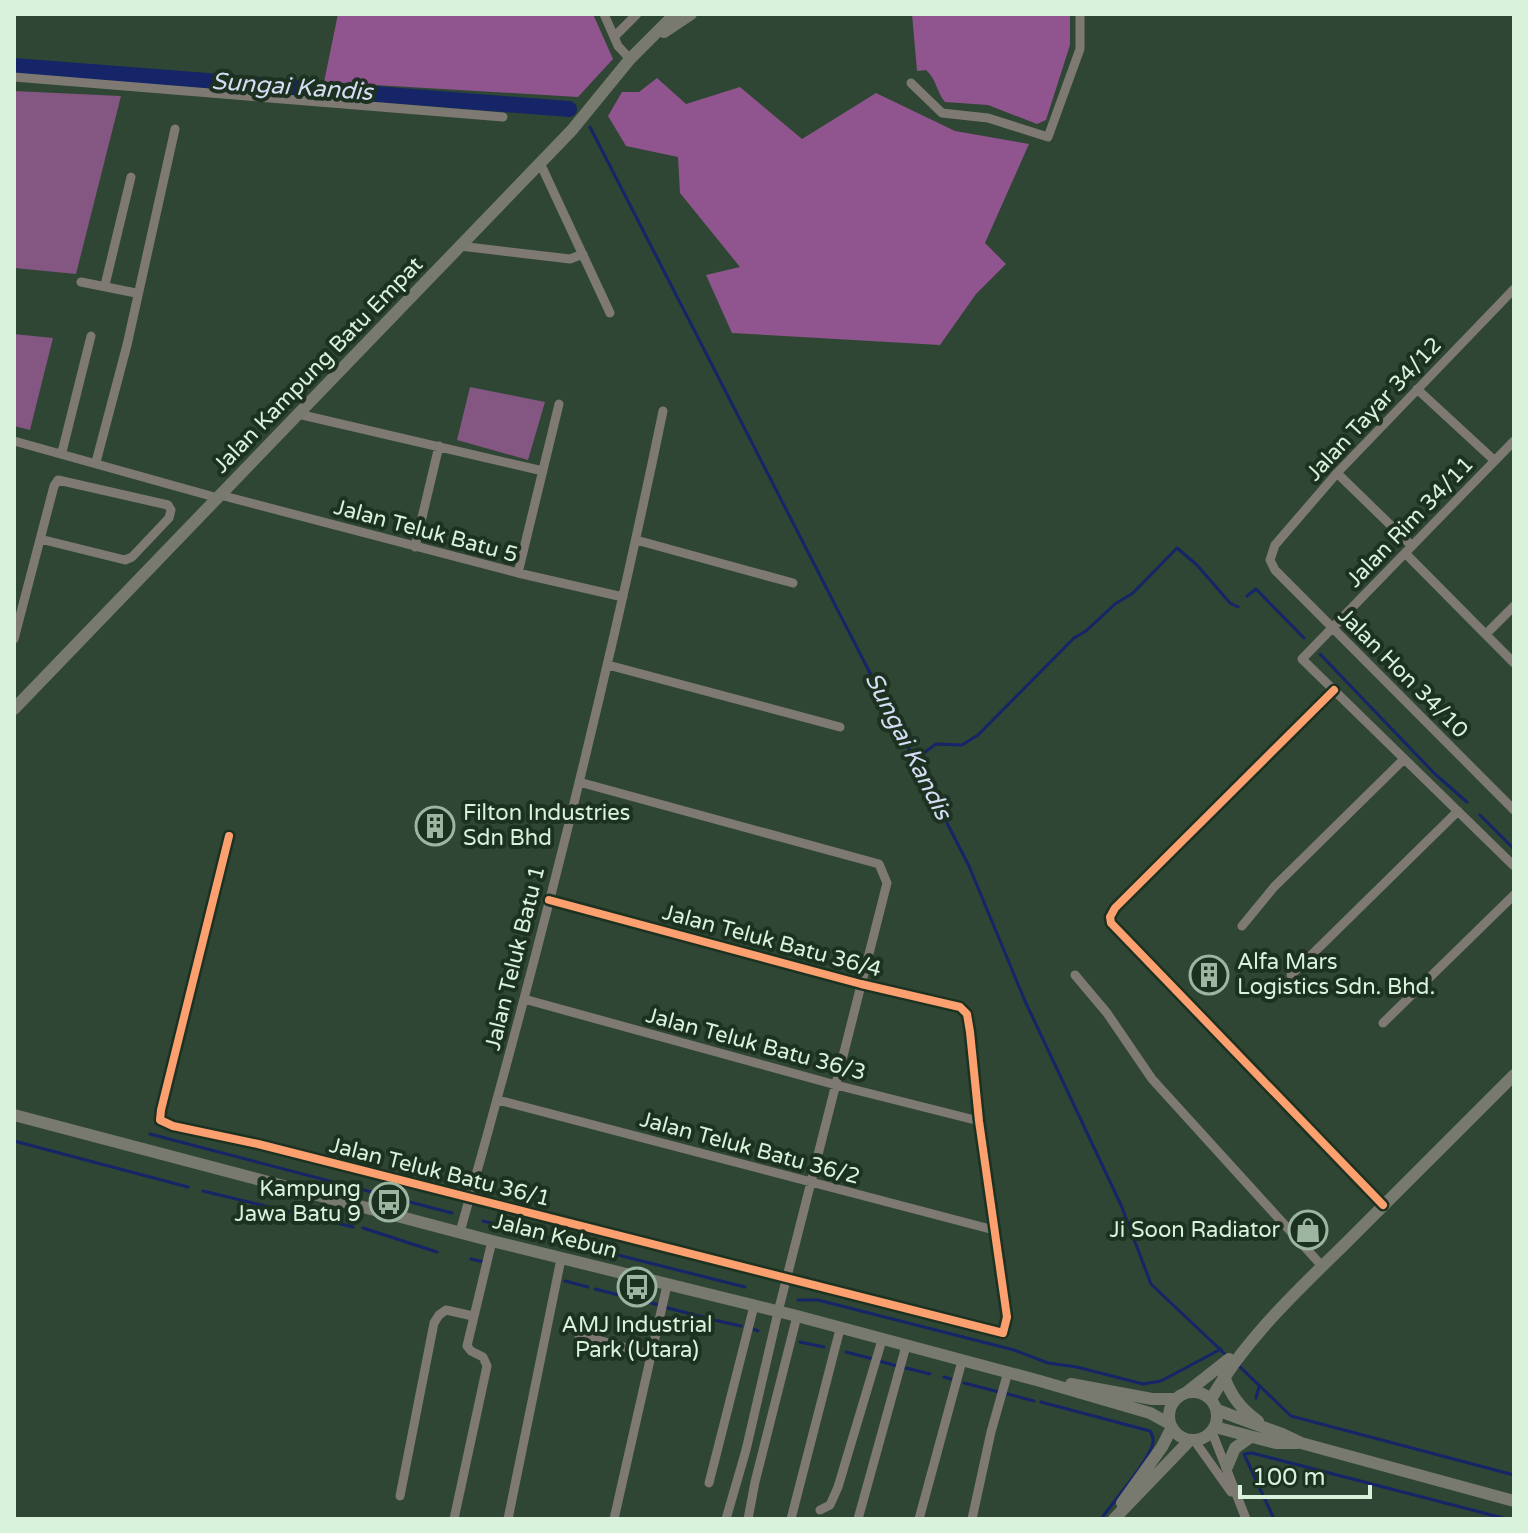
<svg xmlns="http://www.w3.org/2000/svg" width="1528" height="1533" font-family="'Varela Round',sans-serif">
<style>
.green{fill:#845682}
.forest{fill:#90558e}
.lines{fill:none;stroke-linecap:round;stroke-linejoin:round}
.stream{stroke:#162468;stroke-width:3}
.river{stroke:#162468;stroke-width:16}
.minor{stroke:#7e7973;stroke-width:9}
.major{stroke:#78796f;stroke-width:12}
.cycleway-casing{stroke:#1d3121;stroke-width:13}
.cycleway{stroke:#fca06f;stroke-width:8}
.labels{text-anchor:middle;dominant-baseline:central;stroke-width:8;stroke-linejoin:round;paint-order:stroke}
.street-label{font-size:22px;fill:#d9f2dc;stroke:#1d3121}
.poi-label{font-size:22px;fill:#d9f2dc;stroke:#1d3121;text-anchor:start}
.water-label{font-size:24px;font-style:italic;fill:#d4ddf3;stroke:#1d3121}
</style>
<rect width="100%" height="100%" fill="#2e4633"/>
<path class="green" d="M14,91L121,96L76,274L14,268Z
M14,334L53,338L30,430L14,426Z
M470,387L545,402L528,460L457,440Z"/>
<path class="forest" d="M338,14H593L613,59L578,97L324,82Z
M912,14H1070V45L1046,120L1037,124L988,105L945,102C936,91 937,80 926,70L917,71Z
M657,78L686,104L740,87L802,139L876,93L955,131L1029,144L985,243L1006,264L976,294L940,345L732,333L706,275L740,267L680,193L678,157L626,146L608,116L622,92H639Z"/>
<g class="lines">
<path class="stream" d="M590,127L969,866L1025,1001L1121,1205L1151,1284L1227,1356
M1247,596L1256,589L1304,638
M1320,654L1435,774L1467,802
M917,758L936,744L962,745L978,735L1074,638L1086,631L1115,604L1133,593L1177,548L1197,565L1230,603L1238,607
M1480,815L1514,849
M150,1134L452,1213
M14,1141L188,1187
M203,1191L353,1227
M483,1221L745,1287
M363,1228L437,1252
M471,1259L484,1262
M565,1281L588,1287
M595,1289L659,1305
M798,1300H818L1014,1350L1048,1363L1077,1367L1143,1384L1161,1381L1221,1349
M664,1307L703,1317
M714,1320L741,1326
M753,1329L758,1331
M800,1342L824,1347
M846,1352L873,1359
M879,1361L897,1366
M1238,1365L1291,1416L1514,1475
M902,1367L930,1374
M944,1377L951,1379
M964,1383L999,1392
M1004,1393L1034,1401
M1256,1398L1259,1387
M1041,1402L1150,1431C1152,1435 1154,1437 1153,1443C1149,1461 1113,1502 1101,1519
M1274,1519L1244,1454L1252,1453L1507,1519"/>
<path class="river" d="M14,66L569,109"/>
<path class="minor" d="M604,14L618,46L630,59
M614,37L637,14
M14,77L503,117
M911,83L942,113L988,118L1048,137L1080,49V14
M540,163L610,313
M460,246L570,259L583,254
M81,282L136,293
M105,285L131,177
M1514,289L1337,473L1275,545L1270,560L1275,570L1514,810
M1417,389L1495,461
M298,414L543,471
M14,441L218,498
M1514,441L1302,659L1514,866
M62,452L91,336
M96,462L127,345L175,129
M1337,473L1412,546
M220,495L518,573L623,597
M636,540L793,583
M415,547L439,446
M1405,553L1514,663
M518,573L559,404
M1486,634L1514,606
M14,639L54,486L58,480L168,505L171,510L169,518L132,557L125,560L40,539
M608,665L840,727
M1334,690L1115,908L1110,917L1111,923L1383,1205
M579,782L879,864L887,883L778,1312L746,1450L726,1519
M229,836L161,1110L160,1120L173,1126L258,1144L1003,1333L1007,1317L979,1121L970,1032L967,1014L960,1007L861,984L549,900
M1242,926L1274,887L1404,759
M1075,975L1107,1013L1152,1079L1322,1266
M1291,975L1458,811
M524,999L836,1085L979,1121
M1383,1023L1514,895
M498,1100L994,1230
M460,1232C537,961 606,687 663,411
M579,1335L650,1354
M1212,1432L1246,1519
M1194,1440L1231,1492
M709,1483L754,1306
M400,1496L434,1323L439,1315L446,1310L473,1316
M820,1510L830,1505L838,1487L882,1340
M454,1519L487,1366L483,1357L471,1351L467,1346L492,1241
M508,1519L561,1259
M614,1519L667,1285
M748,1519L755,1482L797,1316
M791,1519L840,1329
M858,1519L906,1346
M919,1519L962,1361
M972,1519L991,1432L1008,1372"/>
<path class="major" d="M664,32L691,14
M14,709L572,130L630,59L675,14
M14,1115L492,1241L797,1316L1040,1381L1150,1413L1170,1424
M1224,1376C1231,1396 1240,1408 1258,1421
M1071,1384L1152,1399H1176
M1169 1416a24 24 0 1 1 48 0a24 24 0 1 1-48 0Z
M1187,1392L1229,1359
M1211,1399C1245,1339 1297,1291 1346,1243C1402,1187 1458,1131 1514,1075
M1217,1410L1282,1434L1301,1443L1514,1501
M1215,1427L1276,1443H1298
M1227,1467L1235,1448L1249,1438
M1122,1503L1162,1447L1172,1427
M1114,1519L1190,1440"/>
<g class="cycleway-casing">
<path id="cycleway" d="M1334,690L1115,908L1110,917L1111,923L1383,1205
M229,836L161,1110L160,1120L173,1126L258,1144L1003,1333L1007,1317L979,1121L970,1032L967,1014L960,1007L861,984L549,900"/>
</g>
<use href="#cycleway" class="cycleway"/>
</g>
<defs>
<g id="building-ring" transform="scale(2)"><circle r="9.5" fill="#1d3121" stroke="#9db6a1" stroke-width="1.5"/><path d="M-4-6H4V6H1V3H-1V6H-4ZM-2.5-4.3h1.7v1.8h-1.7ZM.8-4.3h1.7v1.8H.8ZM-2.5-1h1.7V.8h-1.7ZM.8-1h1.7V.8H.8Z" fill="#9db6a1"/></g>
<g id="bus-ring" transform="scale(2)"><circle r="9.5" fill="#1d3121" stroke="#9db6a1" stroke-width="1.5"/><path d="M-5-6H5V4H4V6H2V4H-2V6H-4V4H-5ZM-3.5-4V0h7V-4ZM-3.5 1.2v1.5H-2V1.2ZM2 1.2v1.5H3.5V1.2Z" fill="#9db6a1"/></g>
<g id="shop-ring" transform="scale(2)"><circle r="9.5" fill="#1d3121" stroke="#9db6a1" stroke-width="1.5"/><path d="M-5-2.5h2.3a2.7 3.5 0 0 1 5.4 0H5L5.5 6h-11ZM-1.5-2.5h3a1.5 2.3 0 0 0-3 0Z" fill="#9db6a1"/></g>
</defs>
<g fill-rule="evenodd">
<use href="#building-ring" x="435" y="826"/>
<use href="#building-ring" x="1209" y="975"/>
<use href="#bus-ring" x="389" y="1202"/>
<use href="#shop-ring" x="1308" y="1230"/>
<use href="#bus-ring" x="637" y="1287"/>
</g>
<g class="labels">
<g class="street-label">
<text transform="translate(318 365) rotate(-46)">Jalan Kampung Batu Empat</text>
<text transform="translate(1374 409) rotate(-47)">Jalan Tayar 34/12</text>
<text transform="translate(1410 522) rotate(-46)">Jalan Rim 34/11</text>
<text transform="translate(426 531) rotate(15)">Jalan Teluk Batu 5</text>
<text transform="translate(1403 673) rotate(45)">Jalan Hon 34/10</text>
<text transform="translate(772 941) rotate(15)">Jalan Teluk Batu 36/4</text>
<text transform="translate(515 958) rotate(-76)">Jalan Teluk Batu 1</text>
<text transform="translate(756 1044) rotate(15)">Jalan Teluk Batu 36/3</text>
<text transform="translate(750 1148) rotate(15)">Jalan Teluk Batu 36/2</text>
<text transform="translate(440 1172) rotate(14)">Jalan Teluk Batu 36/1</text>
<text transform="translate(555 1236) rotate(14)">Jalan Kebun</text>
</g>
<g class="poi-label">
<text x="463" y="813">Filton Industries<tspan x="463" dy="25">Sdn Bhd</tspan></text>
<text x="1237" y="962">Alfa Mars<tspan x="1237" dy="25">Logistics Sdn. Bhd.</tspan></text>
<text x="361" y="1189" text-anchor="end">Kampung<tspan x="361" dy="25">Jawa Batu 9</tspan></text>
<text x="1280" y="1230" text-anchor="end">Ji Soon Radiator</text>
<text x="637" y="1325" text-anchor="middle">AMJ Industrial<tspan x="637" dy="25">Park (Utara)</tspan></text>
</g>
<g class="water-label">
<text transform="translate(292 87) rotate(4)">Sungai Kandis</text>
<text transform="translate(908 746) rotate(63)">Sungai Kandis</text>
</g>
</g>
<rect width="1528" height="1533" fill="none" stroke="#d9f2dc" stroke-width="32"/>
<path d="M1240 1485v12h130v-12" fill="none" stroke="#d9f2dc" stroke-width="4"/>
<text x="1252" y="1485" font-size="24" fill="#d9f2dc" stroke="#1d3121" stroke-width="6" paint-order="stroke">100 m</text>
</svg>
